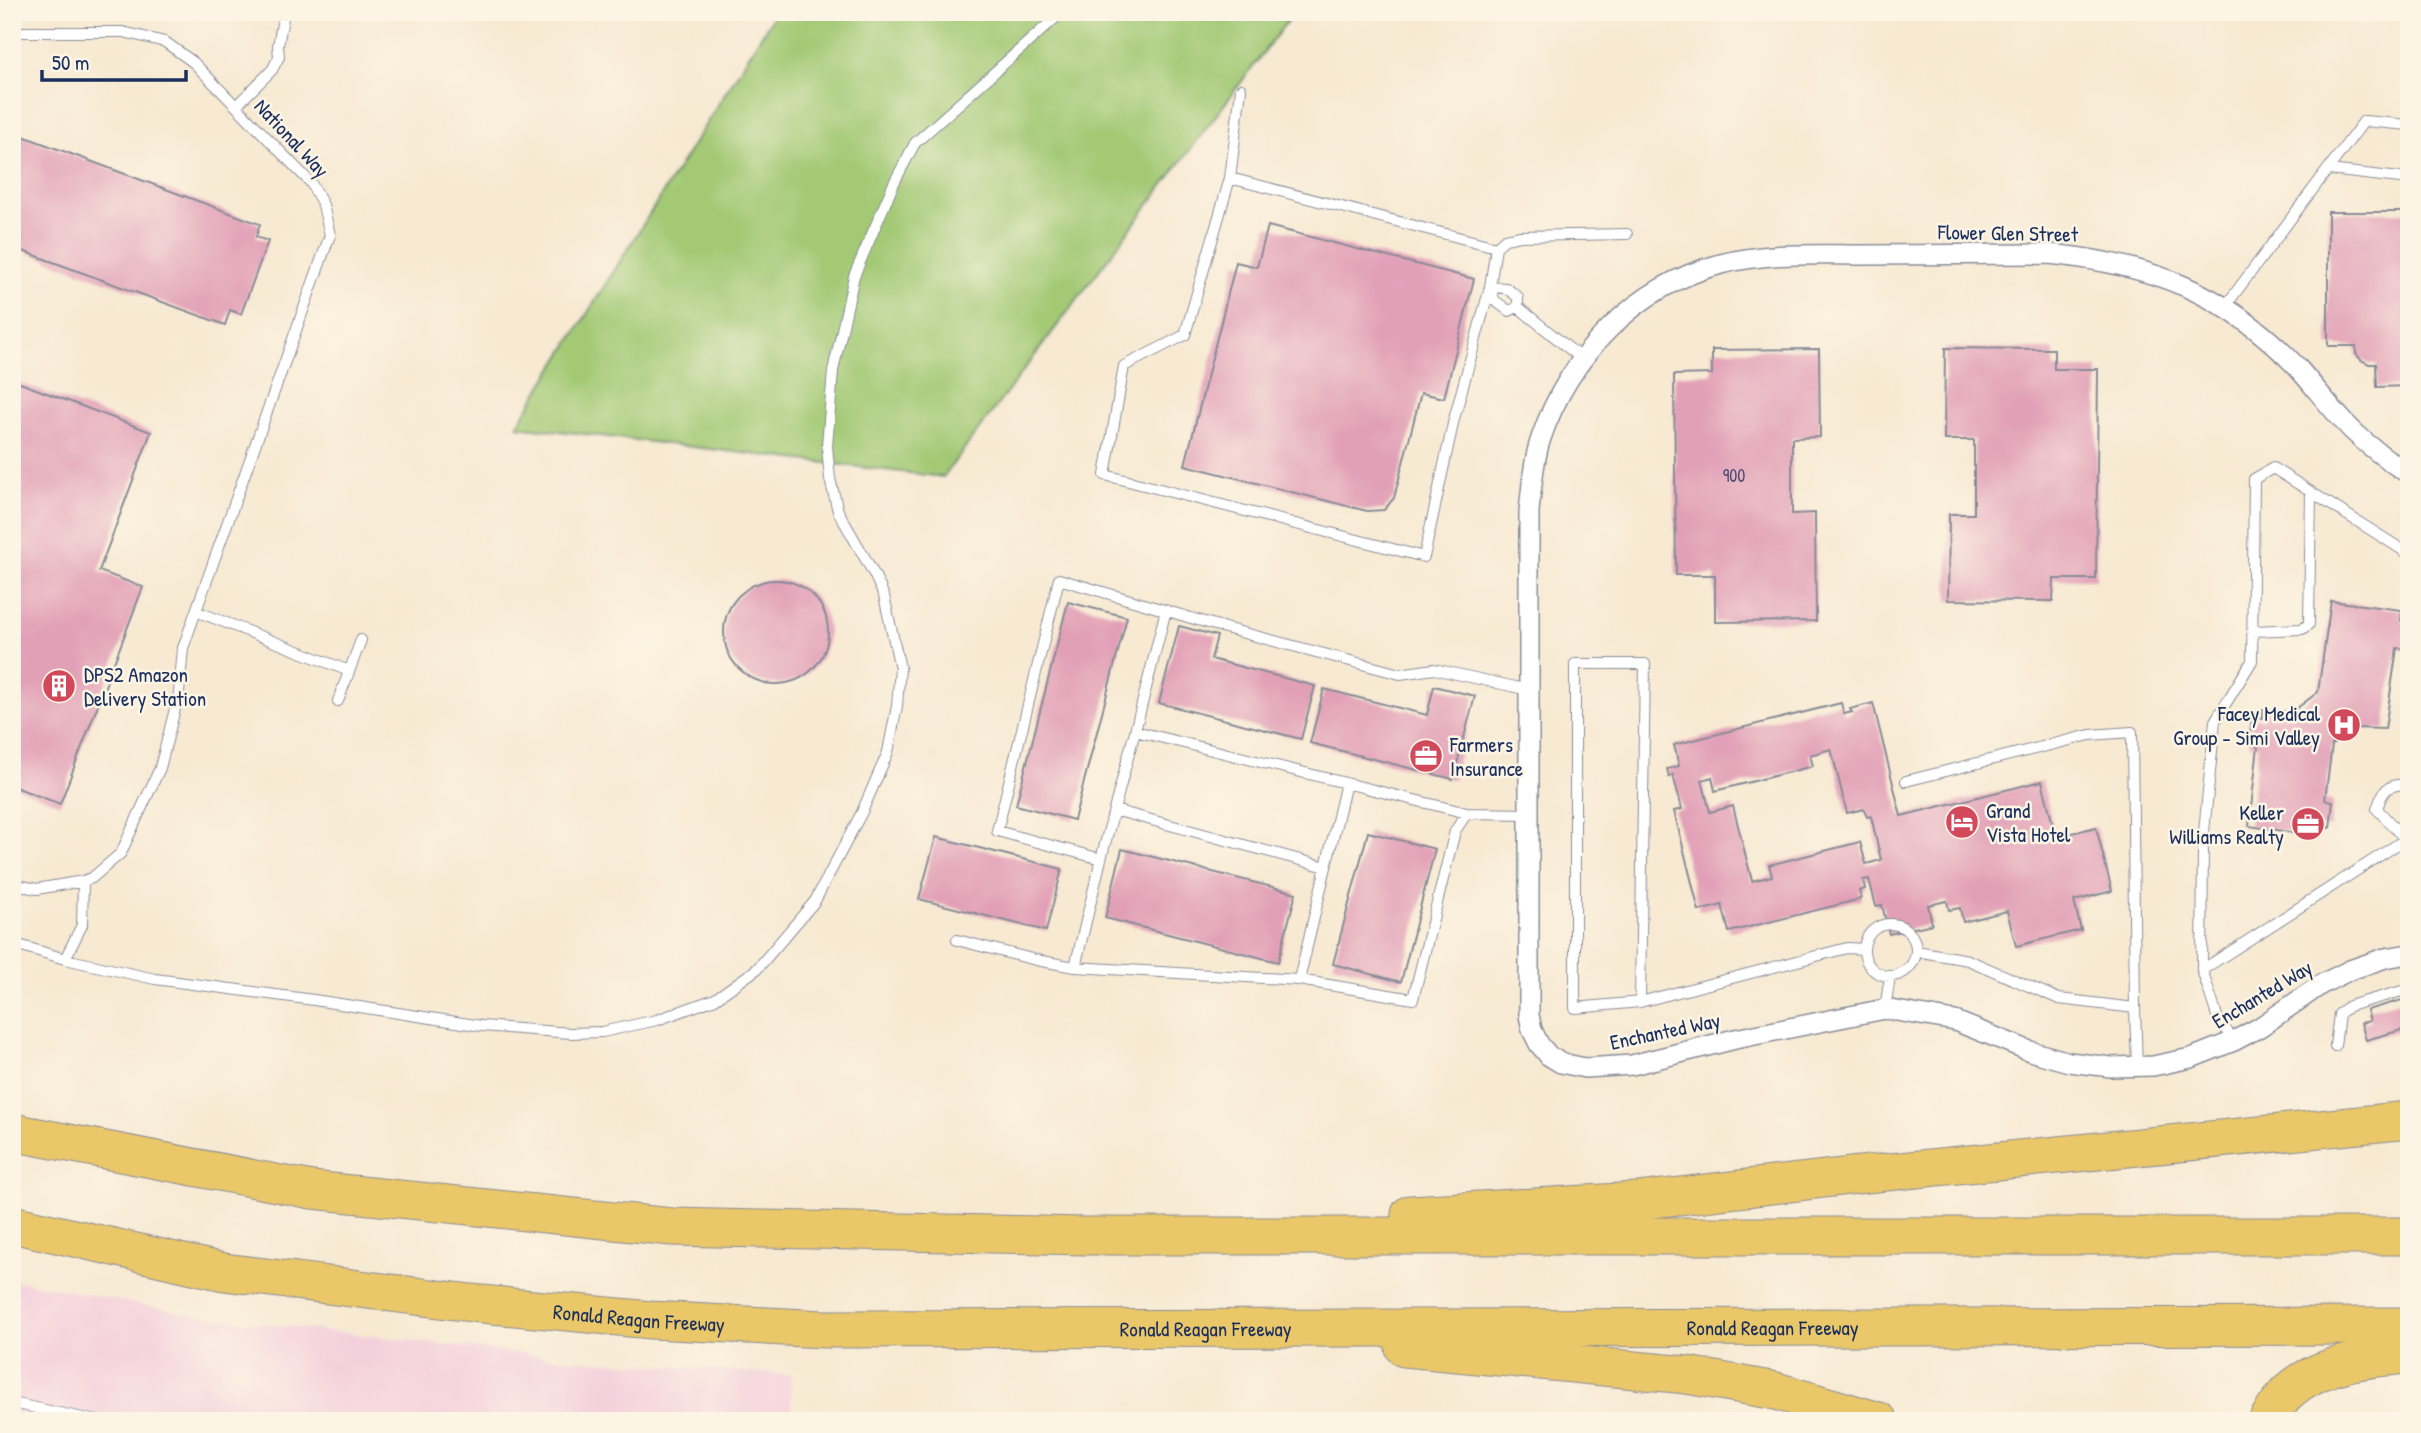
<svg xmlns="http://www.w3.org/2000/svg" width="2421" height="1433" font-family="'Patrick Hand',sans-serif">
<style>
.built{fill:#f4cfdc}
.green{fill:#a3c974;stroke:#5f7c69;stroke-width:2}
.building{fill:#e2a0b7;fill-rule:evenodd}
.lines{fill:none;stroke-linecap:round;stroke-linejoin:round}
.service-casing{stroke:#898c98;stroke-width:12}
.minor-casing{stroke:#898c98;stroke-width:22}
.motorway-casing{stroke:#898c98;stroke-width:39}
.service{stroke:#fff;stroke-width:10}
.minor{stroke:#fff;stroke-width:19}
.motorway{stroke:#eac769;stroke-width:37}
.labels{text-anchor:middle;dominant-baseline:central;stroke-width:5;stroke-linejoin:round;paint-order:stroke}
.number-label{font-size:18px;fill:#4d4b74}
.street-label{font-size:21px;fill:#1b2f5e;stroke:#fcf5e5}
.poi-label{font-size:21px;fill:#1b2f5e;stroke:#fcf5e5;text-anchor:start}
</style>
<rect width="100%" height="100%" fill="#fcf5e5"/>
<filter id="ink" filterUnits="userSpaceOnUse"><feTurbulence type="fractalNoise" baseFrequency=".0143" numOctaves="2"/><feDisplacementMap in="SourceGraphic" scale="14" xChannelSelector="R" yChannelSelector="G"/><feConvolveMatrix kernelMatrix="1 2 1 2 8 2 1 2 1" color-interpolation-filters="sRGB"/></filter>
<filter id="wash" filterUnits="userSpaceOnUse"><feTurbulence type="fractalNoise" baseFrequency=".00686" numOctaves="4" result="noise"/><feDisplacementMap in="SourceGraphic" scale="28" xChannelSelector="R" yChannelSelector="G"/><feGaussianBlur stdDeviation="1.57" result="paint"/><feColorMatrix in="noise" values="0 0 0 0 0 0 0 0 0 0 0 0 0 0 0 0 0 1.4 0 .05"/><feComposite in="paint" operator="in"/></filter>
<g filter="url(#wash)">
<rect width="100%" height="100%" fill="#f7e9d2"/>
<path class="built" d="M12,1280L206,1317L567,1359L791,1375V1421H12Z"/>
<path class="green" d="M776,12H1294L943,477L517,426Z"/>
<g id="blocks">
<path class="building" d="M12,132L260,224L256,237L268,241L241,314L230,310L225,325L12,247Z
M2328,212H2409V386L2377,387L2376,364H2369L2361,360L2356,354V346H2328Z
M1268,226L1474,279L1444,398L1421,393L1394,498L1384,510L1367,511L1185,465L1236,262L1257,267Z
M1945,348L2054,349V369H2098L2096,579H2054L2053,601L1948,600L1949,514H1974V440H1944Z
M1819,349L1820,437L1792,438V514L1815,513L1816,621L1715,622V575H1676L1674,375L1712,374V350Z
M12,380L151,432L99,571L143,587L60,804L12,786Z
M724 632a52 52 0 1 1 104 0a52 52 0 1 1-104 0Z
M2331,601L2402,610L2401,621L2409,622L2406,649L2397,648L2385,729L2355,728L2332,745L2325,800L2333,801L2330,828L2319,826L2317,836L2249,826L2258,746L2249,744L2252,717L2263,719V709L2292,712L2318,692Z
M1068,602L1127,617L1074,820L1016,805Z
M1179,626L1217,636L1211,659L1315,686L1301,739L1159,703Z
M1434,686L1475,696L1453,779L1310,743L1324,689L1427,715Z
M1841,703L1844,714L1852,712L1850,709L1873,703L1901,816L2042,781L2056,837L2096,827L2112,891L2074,901L2081,930L2016,946L2007,911L1963,922L1960,908L1949,910L1947,901L1928,905L1932,924L1889,934L1882,905L1876,906L1869,879L1863,880L1865,889L1859,891L1861,899L1729,932L1722,905L1699,911L1674,811L1682,809L1673,775L1669,777L1667,769L1679,766L1674,745ZM1831,749L1847,813L1864,809L1867,817L1871,816L1881,860L1866,864L1860,842L1769,865L1772,876L1752,881L1733,806L1710,812L1702,780L1712,777L1715,791L1813,766L1810,755Z
M1368,832L1435,849L1401,982L1333,964Z
M936,837L1062,869L1046,931L919,899Z
M1122,849L1296,893L1278,962L1105,918Z
M2409,998V1028L2366,1040L2361,1023L2370,1021L2367,1010Z"/>
</g>
</g>
<g filter="url(#ink)">
<use href="#blocks" fill-opacity="0" stroke="#898c98" stroke-width="2"/>
<g class="lines">
<g class="service-casing">
<path id="service" d="M12,32H123L165,42L193,62L311,183L323,205L330,235L196,611
M236,106L272,70L279,57L278,46L284,12
M2329,170L2409,179
M1230,178L1241,89
M1496,247L1505,239L1520,236L1627,234
M1490,287L1454,419L1424,557L1105,475L1124,366L1185,335L1230,178L1496,247L1490,287L1494,300L1509,311L1518,307
M1490,287L1506,288L1518,297V307L1582,359
M2224,308L2364,121L2409,125
M1166,610L1135,731L1467,813
M2252,631L2302,629L2309,624L2311,493
M1529,690L1434,669L1400,674L1225,628L1059,579L997,831L1101,859L1075,967L1299,980L1413,999L1455,831L1467,813L1529,814
M338,701L361,640
M1906,781L2090,735L2132,732L2135,1008L2059,999L1968,960L1916,951
M1114,810L1326,867
M2405,839L2377,809C2383,789 2387,784 2409,784
M1101,859L1135,731
M83,881L92,878L121,853L160,768L179,693L183,648L196,611L349,671
M12,884L37,889L83,881L82,925L65,959
M1864 950a26 26 0 1 1 52 0a26 26 0 1 1-52 0Z
M957,940L1036,960L1075,967
M12,943L65,959L155,979L314,1000L482,1026L571,1033L602,1032L657,1020L715,999L757,969L815,901L862,812L888,752L897,706L900,668L884,596L874,574L838,511L830,479L827,446L833,371L854,276L894,183L915,143L1062,12
M2202,970L2409,837
M1299,980L1346,783
M1640,1002L1575,1008V664H1645L1640,1002L1847,948L1864,949
M2135,1008L2137,1066
M1885,1009L1890,976
M2234,1041L2218,1019L2202,970L2203,842L2215,721L2252,661L2254,479L2273,468L2409,554
M2335,1046L2339,1014L2349,1006L2409,989
M12,1403L97,1421"/>
</g>
<g class="minor-casing">
<path id="minor" d="M2409,474C2390,462 2370,447 2354,432C2333,412 2316,388 2297,367C2226,292 2150,264 2049,254C1987,254 1925,255 1863,255C1815,255 1767,252 1721,264C1635,286 1569,356 1541,438C1533,461 1532,487 1529,511V1015L1532,1030L1539,1044L1549,1056L1561,1063L1585,1068L1632,1065L1735,1039L1885,1009L1955,1021L2030,1051L2069,1062L2111,1067L2153,1066L2191,1058L2234,1041L2260,1027L2322,984L2350,970L2385,958L2409,954"/>
</g>
<g class="motorway-casing">
<g id="motorway">
<path d="M12,1132L312,1190L672,1227L1085,1236H2409"/>
<path d="M1410,1214L1637,1201L1858,1175L2409,1120"/>
<path id="s1" d="M12,1224L224,1272L471,1303L651,1320L824,1329L2409,1326"/>
<path d="M1404,1348L1687,1375L1776,1391L1879,1421"/>
<path d="M2267,1421C2273,1412 2279,1402 2286,1394C2317,1363 2368,1358 2409,1355"/>
</g>
</g>
<use href="#service" class="service"/>
<use href="#minor" class="minor"/>
<use href="#motorway" class="motorway"/>
</g>
</g>
<defs>
<g id="building-disc" transform="scale(1.75)"><circle r="9.5" fill="#d1495b" stroke="#fcf5e5"/><path d="M-4-6H4V6H1V3H-1V6H-4ZM-2.5-4.3h1.7v1.8h-1.7ZM.8-4.3h1.7v1.8H.8ZM-2.5-1h1.7V.8h-1.7ZM.8-1h1.7V.8H.8Z" fill="#fff"/></g>
<g id="hospital-disc" transform="scale(1.75)"><circle r="9.5" fill="#d1495b" stroke="#fcf5e5"/><path d="M-5-5h3v3.5h4V-5h3V5h-3V1.5h-4V5h-3Z" fill="#fff"/></g>
<g id="office-disc" transform="scale(1.75)"><circle r="9.5" fill="#d1495b" stroke="#fcf5e5"/><path d="M-6-3h4V-5.5h4V-3h4V5H-6ZM-1-4.5V-3h2v-1.5ZM-6 0V1H6V0Z" fill="#fff"/></g>
<g id="hotel-disc" transform="scale(1.75)"><circle r="9.5" fill="#d1495b" stroke="#fcf5e5"/><path d="M-6-4.5h1.5V1H6V5H4.5V3h-9V5H-6ZM-4 0a1.8 1.8 0 1 1 3.6 0ZM.5 0V-2.5h3Q6-2.5 6 0Z" fill="#fff"/></g>
</defs>
<g fill-rule="evenodd">
<use href="#building-disc" x="59" y="686"/>
<use href="#hospital-disc" x="2344" y="725"/>
<use href="#office-disc" x="1426" y="756"/>
<use href="#hotel-disc" x="1962" y="822"/>
<use href="#office-disc" x="2308" y="824"/>
</g>
<g class="labels">
<g class="number-label">
<text x="1734" y="475">900</text>
</g>
<g class="street-label">
<text transform="translate(292 138) rotate(47)">National Way</text>
<text transform="translate(2008 233) rotate(1)">Flower Glen Street</text>
<text transform="translate(2262 994) rotate(-31)">Enchanted Way</text>
<text transform="translate(1665 1031) rotate(-12)">Enchanted Way</text>
<text stroke="none"><textPath href="#s1" startOffset="635">Ronald Reagan Freeway</textPath></text>
<text stroke="none"><textPath href="#s1" startOffset="1202">Ronald Reagan Freeway</textPath></text>
<text stroke="none"><textPath href="#s1" startOffset="1769">Ronald Reagan Freeway</textPath></text>
</g>
<g class="poi-label">
<text x="84" y="674">DPS2 Amazon<tspan x="84" dy="24">Delivery Station</tspan></text>
<text x="2320" y="713" text-anchor="end">Facey Medical<tspan x="2320" dy="24">Group - Simi Valley</tspan></text>
<text x="1450" y="744">Farmers<tspan x="1450" dy="24">Insurance</tspan></text>
<text x="1986" y="810">Grand<tspan x="1986" dy="24">Vista Hotel</tspan></text>
<text x="2284" y="812" text-anchor="end">Keller<tspan x="2284" dy="24">Williams Realty</tspan></text>
</g>
</g>
<rect width="2421" height="1433" fill="none" stroke="#fcf5e5" stroke-width="42"/>
<path d="M42 70v10h144v-10" fill="none" stroke="#1b2f5e" stroke-width="3.5"/>
<text x="52" y="70" font-size="21" fill="#1b2f5e" stroke="#fcf5e5" stroke-width="5" paint-order="stroke">50 m</text>
</svg>
